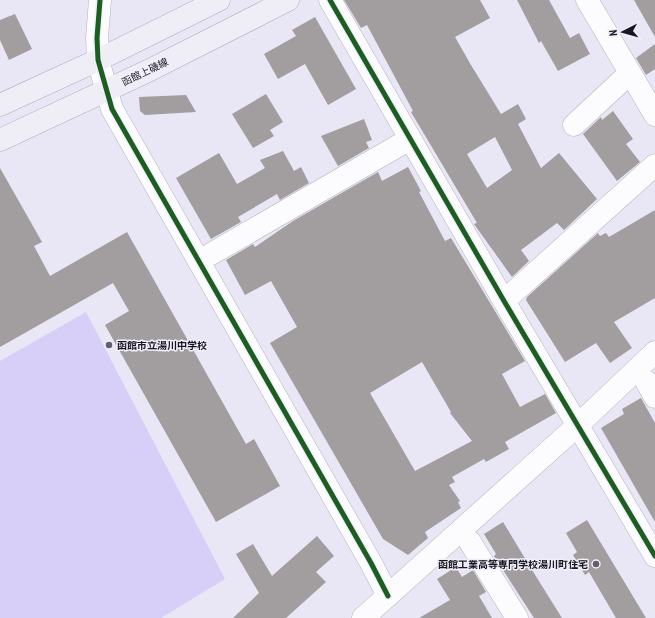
<svg xmlns="http://www.w3.org/2000/svg" width="655" height="618" font-family="'PT Sans Narrow','Noto Sans JP',sans-serif">
<style>
.green{fill:#d8cff9}
.building{fill:#a29d9f;fill-rule:evenodd}
.lines{fill:none;stroke-linecap:round;stroke-linejoin:round}
.minor-casing{stroke:#b6b4c1;stroke-width:23}
.major-casing{stroke:#b3aec1;stroke-width:23}
.minor{stroke:#fcfbfe;stroke-width:22}
.major{stroke:#efedf5;stroke-width:22}
.cycleway-casing{stroke:#f1effb;stroke-width:8}
.cycleway{stroke:#1b5e20;stroke-width:5}
.poi-dot{fill:#615f6b;stroke:#f1effb;stroke-width:1.5}
.labels{text-anchor:middle;dominant-baseline:central;stroke-width:3;stroke-linejoin:round;paint-order:stroke}
.street-label{font-size:10px;fill:#181620;stroke:#f1effb}
.poi-label{font-size:10px;font-weight:bold;fill:#181620;stroke:#f1effb;text-anchor:start}
</style>
<rect width="100%" height="100%" fill="#e9e6f6"/>
<path class="green" d="M86,312L225,579L161,618H0V361Z"/>
<path class="building" d="M344,0H480L490,18L455,37L471,65L501,114L518,104L526,119L518,124L541,168L559,153L597,199L564,230L557,223L521,250L529,261L512,277L474,224L477,223L411,112L413,111L367,25L361,28ZM495,137L512,170L487,188L467,154Z
M517,0H549L570,38L579,33L590,54L558,71L541,41L539,43Z
M634,0H655V37Z
M15,14L32,49L9,60L0,40V20Z
M315,17L356,89L328,105L305,64L278,79L264,54L296,36L292,30Z
M655,44V69L646,75L636,58Z
M266,94L283,122L270,130L274,136L253,148L232,114Z
M186,95L196,112L145,115L140,111L139,97Z
M613,111L633,139L626,144L640,162L617,181L583,134L601,117L602,120Z
M364,119L372,140L366,142L369,148L338,166L321,136Z
M283,151L294,171L301,167L309,183L280,200L277,194L238,217L241,222L211,239L176,178L219,153L237,184L265,168L260,160Z
M408,167L421,191L419,192L445,241L451,238L525,361L502,374L520,407L545,394L556,413L505,442L509,449L486,462L484,459L452,477L455,482L449,485L460,501L458,502L461,508L425,532L428,538L408,555L383,539L270,343L297,327L271,281L245,295L226,260L253,244L255,247L293,221L378,172L382,181ZM422,362L451,412L450,413L472,441L415,471L370,393Z
M0,168L42,242L34,246L50,276L127,232L246,444L254,439L280,486L216,522L105,325L129,311L113,283L0,347Z
M655,210V298L614,322L632,348L610,363L596,343L565,362L526,300L527,297L598,233L600,236L606,233L609,237Z
M641,398L655,423V522L601,428L624,414L622,409Z
M587,520L646,618H616L589,572L585,575L573,555L577,552L566,533Z
M503,522L532,570L562,618H534L494,556L496,554L484,534Z
M317,536L334,556L316,572L326,582L286,618H233L259,593L236,554L253,544L272,576Z
M456,567L462,577L473,570L486,592L479,596L492,618H419L450,600L437,579Z"/>
<g class="lines">
<g class="minor-casing">
<path id="minor" d="M100,0L97,38L98,60L112,109L371,563L388,596
M330,0L504,301L655,556
M587,0L655,115
M574,125L630,73
M211,254L410,139
M504,301L655,165
M646,381L655,397
M470,542L517,618
M363,618L578,425L655,352"/>
</g>
<g class="major-casing">
<path id="major" d="M0,105L98,60L219,0
M0,140L150,70L288,0"/>
</g>
<use href="#minor" class="minor"/>
<use href="#major" class="major"/>
<g class="cycleway-casing">
<path id="cycleway" d="M100,0L97,38L98,60L112,109L371,563L388,596
M330,0L504,301L655,556"/>
</g>
<use href="#cycleway" class="cycleway"/>
</g>
<g class="poi-dot">
<circle cx="109" cy="345" r="4"/>
<circle cx="596" cy="564" r="4"/>
</g>
<g class="labels">
<g class="street-label">
<text transform="translate(145 72) rotate(-26)">函館上磯線</text>
</g>
<g class="poi-label">
<text x="117" y="345">函館市立湯川中学校</text>
<text x="588" y="564" text-anchor="end">函館工業高等専門学校湯川町住宅</text>
</g>
</g>
<g transform="translate(623 32) rotate(264)" stroke="#f1effb" stroke-width="3" paint-order="stroke">
<path d="M0-3L7 15L0 10L-7 15Z" fill="#181620"/>
<text y="-6" font-size="11" font-weight="bold" text-anchor="middle" fill="#181620">N</text>
</g>
</svg>
